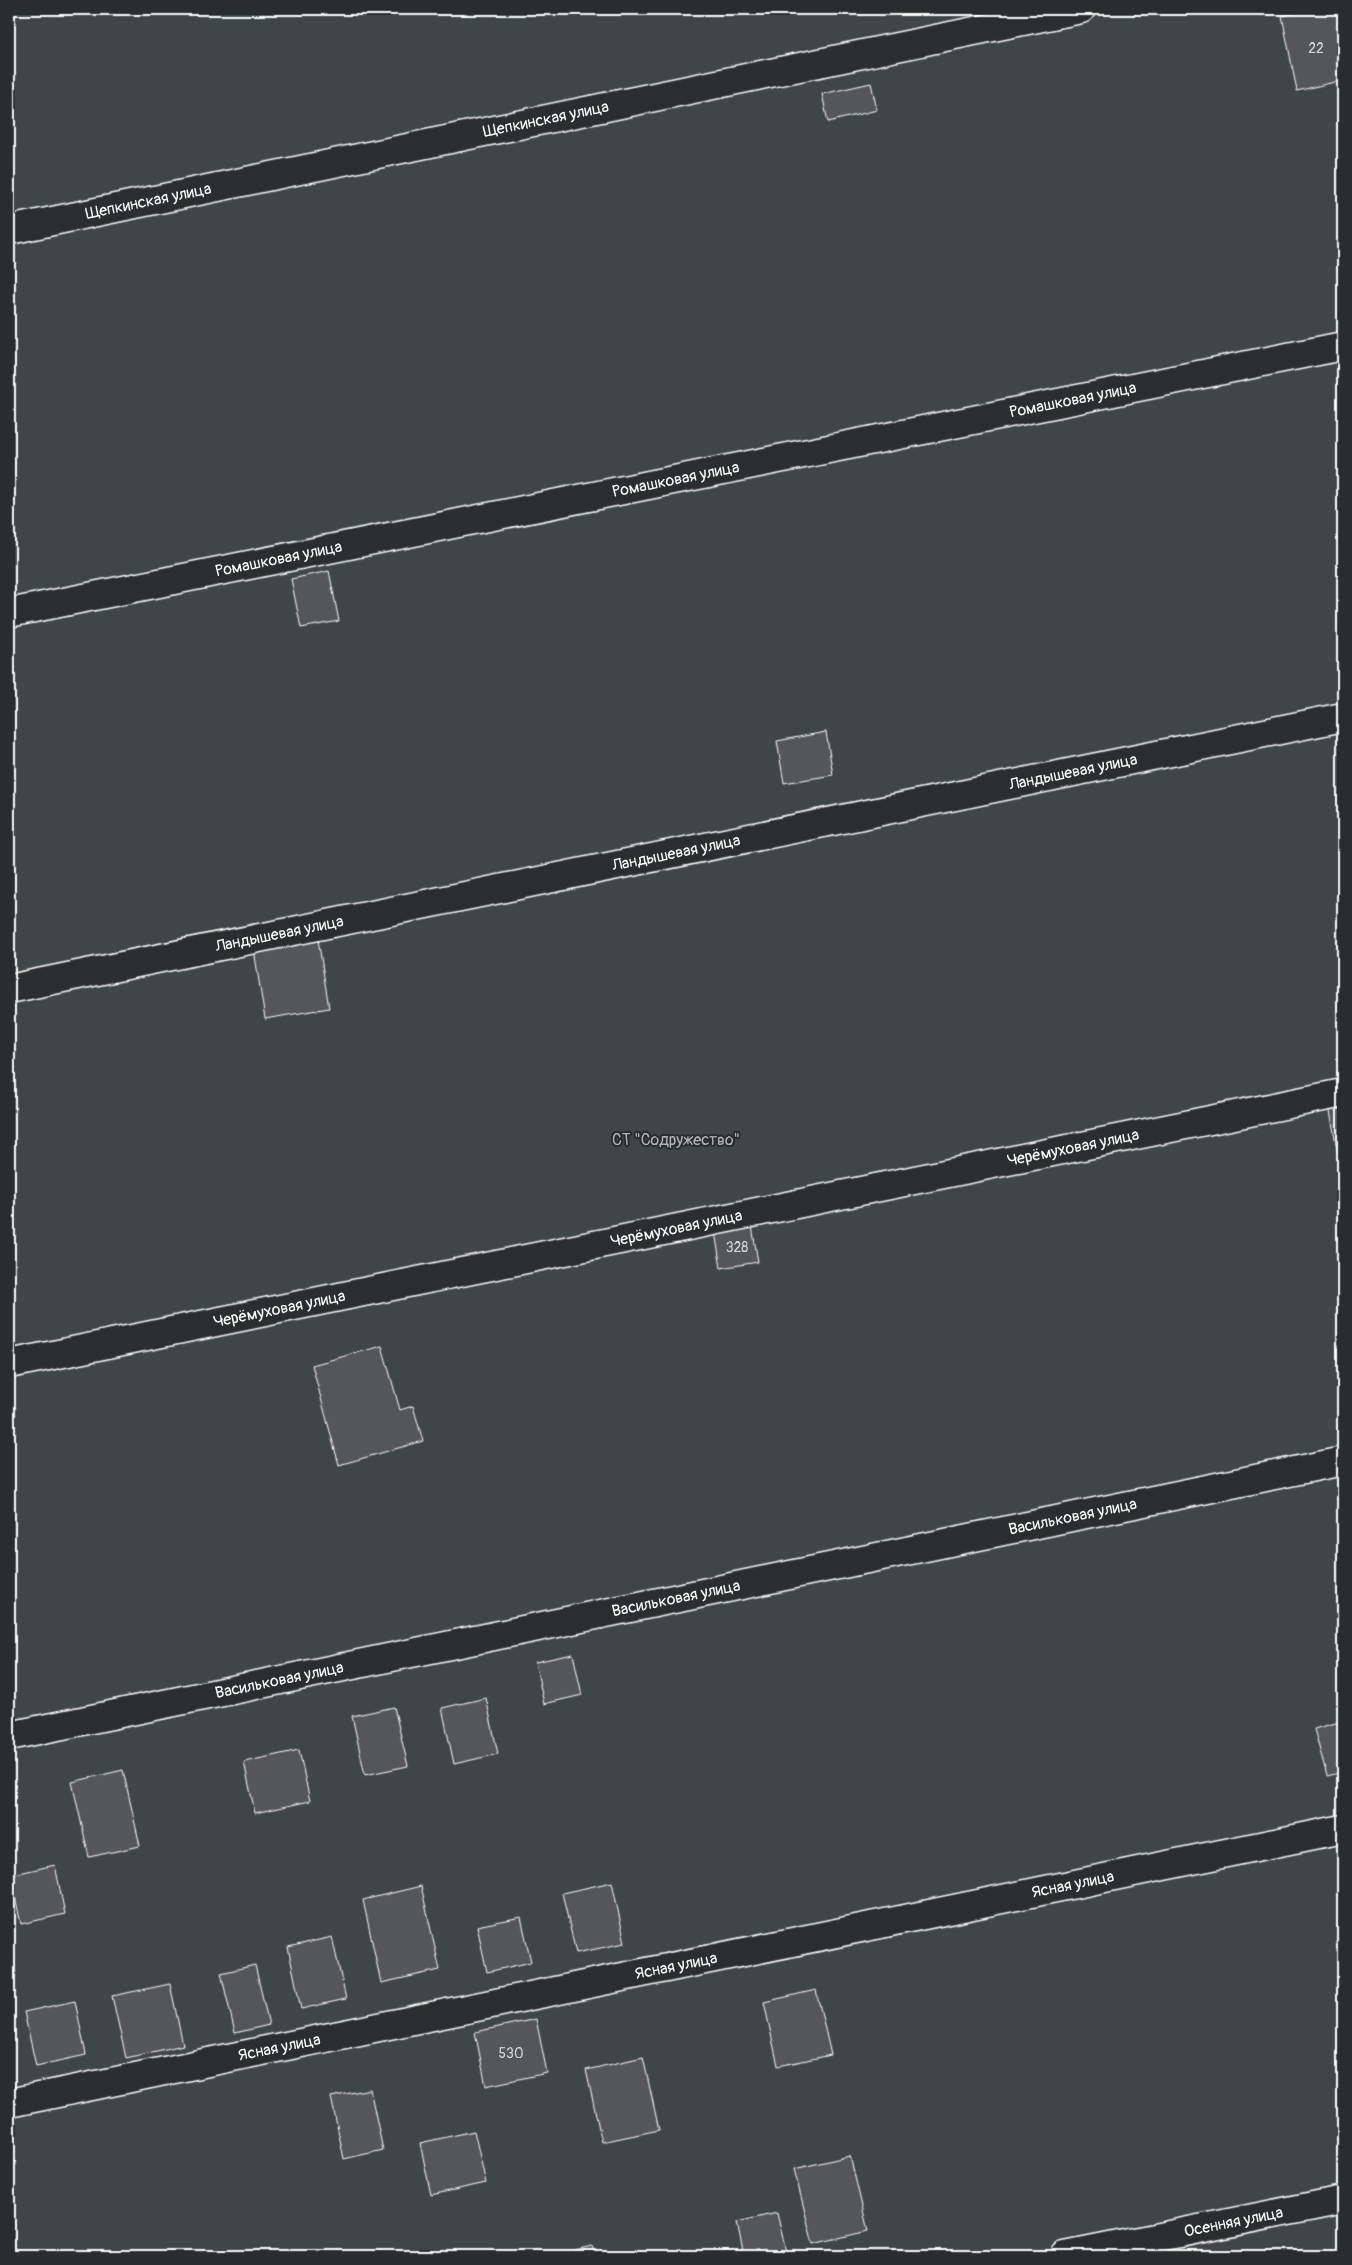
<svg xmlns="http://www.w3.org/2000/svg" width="1352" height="2265" font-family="Pangolin,sans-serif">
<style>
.green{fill:#414445;stroke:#a0a2a2}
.building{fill:#555758;stroke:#fff}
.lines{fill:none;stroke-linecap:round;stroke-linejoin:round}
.minor-casing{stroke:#fff;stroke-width:31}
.minor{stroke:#2a2d2e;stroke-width:28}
.labels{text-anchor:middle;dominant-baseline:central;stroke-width:4;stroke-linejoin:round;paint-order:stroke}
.number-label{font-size:14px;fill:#d4d5d5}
.street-label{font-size:16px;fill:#fff;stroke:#2a2d2e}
.park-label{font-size:16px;fill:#b3b4b5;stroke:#2a2d2e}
</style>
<rect width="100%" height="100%" fill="#2a2d2e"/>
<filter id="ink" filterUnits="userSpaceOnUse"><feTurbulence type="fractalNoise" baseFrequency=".02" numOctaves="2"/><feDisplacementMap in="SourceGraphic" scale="10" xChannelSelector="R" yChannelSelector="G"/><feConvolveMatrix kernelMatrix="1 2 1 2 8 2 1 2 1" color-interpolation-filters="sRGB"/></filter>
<g filter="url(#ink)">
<path class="green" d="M9,9H1343V2256H9Z"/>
<path class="building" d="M1317,9H1343V80L1297,91L1282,16Z
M871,83L877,110L828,122L822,94Z
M329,571L339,621L301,628L291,579Z
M826,732L833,775L784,783L777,741Z
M318,939L329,1008L265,1019L254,950Z
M1343,1103V1164L1340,1165L1329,1106Z
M752,1226L758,1262L721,1268L715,1232Z
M382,1346L400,1410L413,1406L423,1441L339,1465L312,1365Z
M573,1654L582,1695L544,1704L535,1662Z
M486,1698L498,1754L454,1764L442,1708Z
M394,1707L408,1766L365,1775L352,1716Z
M1343,1721V1772L1327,1776L1314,1729Z
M299,1750L310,1801L255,1813L244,1762Z
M123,1770L140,1846L89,1857L72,1782Z
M55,1865L65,1914L21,1924L10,1875Z
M612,1882L625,1943L576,1953L562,1893Z
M421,1886L440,1970L381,1983L363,1900Z
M521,1917L531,1962L487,1972L477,1926Z
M332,1937L346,1999L301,2009L288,1947Z
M255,1965L269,2025L235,2033L221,1973Z
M170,1984L183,2045L126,2058L112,1996Z
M816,1990L831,2055L778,2066L764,2002Z
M75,2001L86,2055L36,2066L24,2012Z
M536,2019L547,2073L486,2086L475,2032Z
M643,2057L659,2130L602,2142L586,2070Z
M370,2089L383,2150L344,2159L331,2097Z
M474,2131L486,2183L431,2195L420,2143Z
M850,2156L868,2231L813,2244L794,2169Z
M777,2213L787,2256H744L737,2222Z
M592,2246L595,2256H549Z"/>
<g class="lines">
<g class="minor-casing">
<g id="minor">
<path id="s1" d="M9,230L1081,9"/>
<path id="s2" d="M9,613L1343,346"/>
<path id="s3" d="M9,989L1343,717"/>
<path id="s4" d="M9,1364L1343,1093"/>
<path id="s5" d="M9,1736L1343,1461"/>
<path id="s6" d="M9,2103L1343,1829"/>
<path id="s7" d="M1065,2256L1343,2200"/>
</g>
</g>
<use href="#minor" class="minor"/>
</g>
</g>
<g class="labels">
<g class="number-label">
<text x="1316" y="48">22</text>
<text x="737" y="1247">328</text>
<text x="511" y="2053">530</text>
</g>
<g class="street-label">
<text stroke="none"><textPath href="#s1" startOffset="548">Щепкинская улица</textPath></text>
<text stroke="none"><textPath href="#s1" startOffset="142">Щепкинская улица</textPath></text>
<text stroke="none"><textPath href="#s2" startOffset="1085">Ромашковая улица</textPath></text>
<text stroke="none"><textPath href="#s2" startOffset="680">Ромашковая улица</textPath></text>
<text stroke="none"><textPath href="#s2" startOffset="275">Ромашковая улица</textPath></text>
<text stroke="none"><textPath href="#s3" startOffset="1086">Ландышевая улица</textPath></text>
<text stroke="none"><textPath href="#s3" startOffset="681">Ландышевая улица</textPath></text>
<text stroke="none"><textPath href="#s3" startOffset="276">Ландышевая улица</textPath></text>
<text stroke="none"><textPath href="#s4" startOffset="1086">Черёмуховая улица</textPath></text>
<text stroke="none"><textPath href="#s4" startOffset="681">Черёмуховая улица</textPath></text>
<text stroke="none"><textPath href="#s4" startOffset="276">Черёмуховая улица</textPath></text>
<text stroke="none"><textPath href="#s5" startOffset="1086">Васильковая улица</textPath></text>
<text stroke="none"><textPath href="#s5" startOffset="681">Васильковая улица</textPath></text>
<text stroke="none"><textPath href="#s5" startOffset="276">Васильковая улица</textPath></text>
<text stroke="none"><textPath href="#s6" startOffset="1086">Ясная улица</textPath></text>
<text stroke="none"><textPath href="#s6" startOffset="681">Ясная улица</textPath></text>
<text stroke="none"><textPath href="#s6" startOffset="276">Ясная улица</textPath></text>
<text stroke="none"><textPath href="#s7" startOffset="172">Осенняя улица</textPath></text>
</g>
<g class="park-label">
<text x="676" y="1140">СТ "Содружество"</text>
</g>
</g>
<rect width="1352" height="2265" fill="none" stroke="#2a2d2e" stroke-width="30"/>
<rect x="15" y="15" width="1322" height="2235" fill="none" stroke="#fff" stroke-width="2" filter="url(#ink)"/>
</svg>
